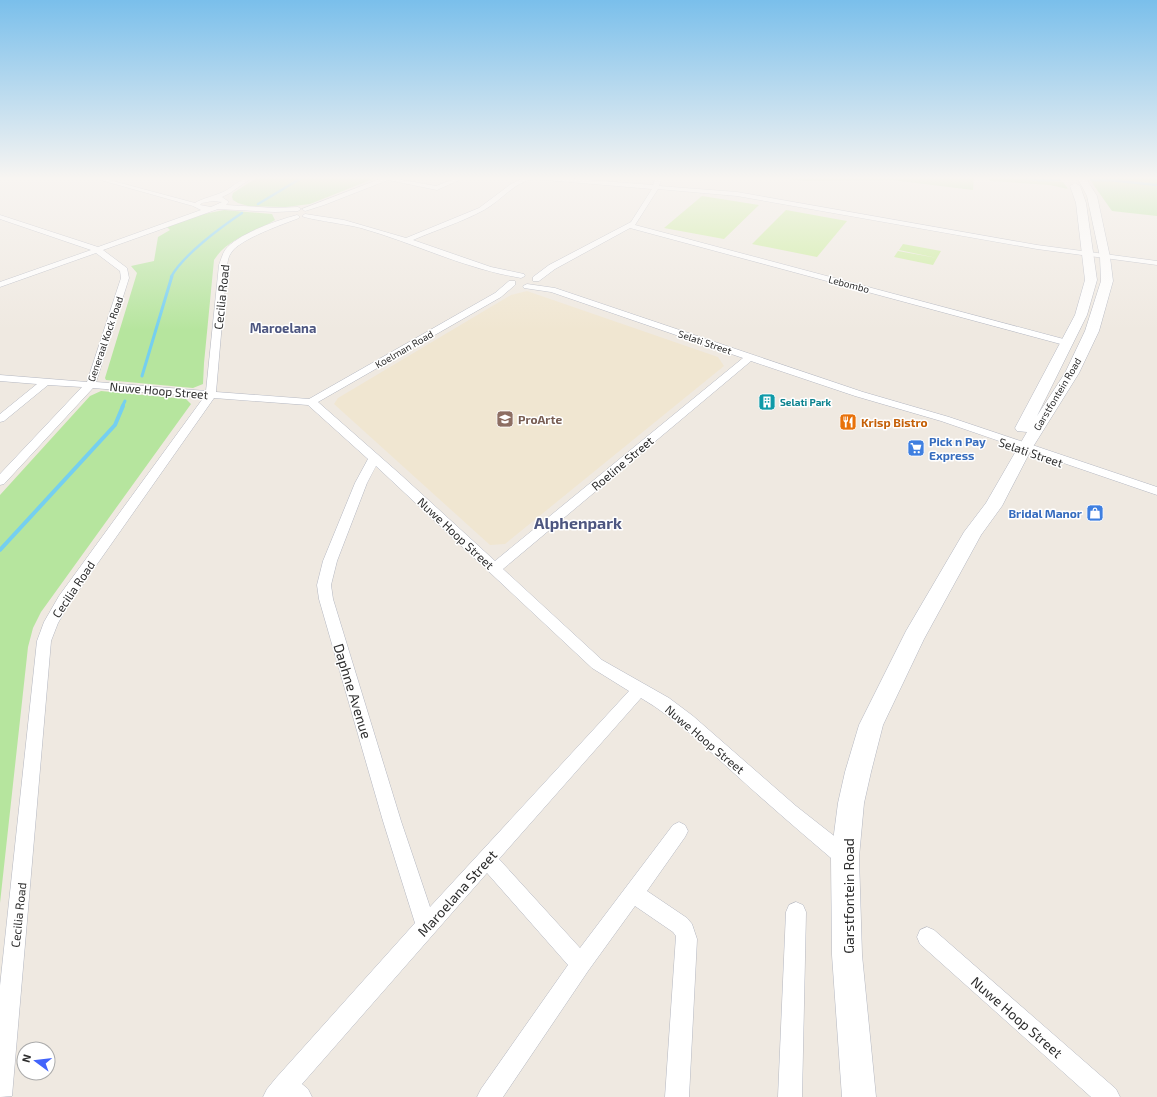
<svg xmlns="http://www.w3.org/2000/svg" width="1157" height="1097" font-family="'Exo 2',sans-serif">
<style>
.education{fill:#f0e6d1}
.green{fill:#b6e59e}
.pitch{fill:#c9ec9a}
.lines{fill:none;stroke-linecap:round;stroke-linejoin:round}
.stream-far2{stroke:#75cff0;stroke-width:2.5}
.stream-far1{stroke:#75cff0;stroke-width:3}
.stream{stroke:#75cff0;stroke-width:4}
.street-casing{stroke:#b4b7c1;stroke-width:1}
.secondary-casing{stroke:#b4b7c1;stroke-width:1}
.street{fill:#fff;fill-rule:evenodd}
.secondary{fill:#fff;fill-rule:evenodd}
.labels{text-anchor:middle;dominant-baseline:central;stroke-width:3;stroke-linejoin:round;paint-order:stroke}
.far-street-label{font-size:10px;fill:#2e2e2e;stroke:#fff}
.far-culture-label{font-size:10px;font-weight:bold;fill:#0d838f;stroke:#fff;text-anchor:start}
.street-label{font-size:12px;fill:#2e2e2e;stroke:#fff}
.education-label{font-size:12px;font-weight:bold;fill:#785e54;stroke:#fff;text-anchor:start}
.food-label{font-size:12px;font-weight:bold;fill:#c56008;stroke:#fff;text-anchor:start}
.shop-label{font-size:12px;font-weight:bold;fill:#366cbe;stroke:#fff;text-anchor:start}
.far-district-label{font-size:13px;font-weight:bold;fill:#4d5680;stroke:#fff}
.near-street-label{font-size:14px;fill:#2e2e2e;stroke:#fff}
.district-label{font-size:16px;font-weight:bold;fill:#4d5680;stroke:#fff}
</style>
<rect width="100%" height="100%" fill="#efe9e1"/>
<path class="education" d="M527,291L718,357L724,366L505,544L490,545L334,404L338,398L511,295Z"/>
<path class="green" d="M258,177H378L310,204L286,207L248,206L238,203L233,200L232,197L233,193Z
M769,177H974L973,190L892,180L805,181Z
M988,177C1013,177 1037,181 1063,182L1068,189L1050,185L990,181Z
M1088,177H1157V216L1112,211Z
M224,210L272,214L275,220C254,233 228,238 214,260L204,363L203,384L193,388L106,380L105,378L137,273L131,266L154,261L158,237L170,230L167,227L199,215Z
M101,391L186,399L191,404L41,612L33,628L28,647L0,903V495L90,396Z"/>
<path class="pitch" d="M702,196L759,205L724,239L664,228Z
M786,210L847,221L817,257L752,244Z
M903,244L941,251L937,258L899,250Z
M898,251L937,258L933,265L894,257Z"/>
<g class="lines">
<path class="stream-far2" d="M1017,177L1039,180H1059
M1091,180H1110L1157,185
M258,204L303,177
M171,277C183,255 221,227 242,213"/>
<path class="stream-far1" d="M142,376L172,276
M122,407L125,401"/>
<path class="stream" d="M0,550L115,425L123,406"/>
<g class="street-casing">
<path id="street" d="M90,177H98L195,203C200,199 218,195 225,191C234,186 242,177 253,177L230,193L222,197L229,202L226,205L275,208L298,207L301,209L298,211L275,212L218,209L103,250L127,268L129,278L96,382L206,391L219,265C221,260 222,255 225,250C237,234 278,220 297,215L299,216V218C284,224 239,239 231,253C228,257 228,261 227,265L216,392L309,399L495,293L509,281H515V285L501,297L318,402L401,475L495,561L743,358L551,292L524,288L523,286L527,284L555,288L863,392L949,417L1157,487V495L941,421L855,396L751,361L503,569L602,660L669,698L693,716L796,806L852,850L854,857L852,864L845,866L838,864C804,835 770,806 736,775C706,748 677,719 641,698L499,859L580,948L673,825L679,822L685,825L688,831L685,837L647,891L687,918L692,924L697,939L689,1097H665L676,936L673,932L635,906L588,971L503,1097H477L481,1089L568,965L487,873L302,1084L308,1089L312,1097H263L267,1089L276,1078L415,923L383,821L319,599L317,585L323,561L355,483L368,459L308,405L214,398L69,604L58,623L51,641L12,1096L0,1097V986L37,641L44,622L59,596L204,397L93,388L4,484L0,485V474L82,387L48,385L4,421L0,422V414L37,384L0,381V375L87,382L121,278L120,271L96,253L0,287V282L91,250L0,219V215L98,247L201,210L193,206ZM213,201L222,202L211,207L200,205L202,203ZM376,466L592,668L629,691L430,907L401,821L333,599L331,585L337,561L367,483Z
M385,177L436,186L459,177H466L437,190L388,180L324,205L305,211L302,209Z
M526,177H551L653,185L656,177H662L659,186L737,192L1037,245L1157,261V265L1037,249L737,196L658,189L635,225L1071,341L1073,343L1071,345L1068,346L630,228L555,269L539,281H533V277L549,265L631,222L652,189L534,179C514,182 502,200 484,210C462,222 436,230 413,240L491,267L524,274L525,276L521,278C465,269 414,243 361,228C351,225 306,219 302,216L305,214L344,220L406,238L479,208L511,184Z
M796,902L803,905L806,912L802,1097H778L786,912L789,905Z
M927,927L934,930L1116,1089L1120,1097H1091L920,944L917,937L920,930Z"/>
</g>
<g class="secondary-casing">
<path id="secondary" d="M1077,177H1085L1097,196L1110,257L1113,281L1099,331L1079,373L1031,450L1002,506L981,535L924,639L883,725L871,772L864,803L859,857L862,955L876,1097H842L832,955L831,857L838,803L845,772L859,725L906,631L964,532L986,503L1027,432L1017,431L1015,428L1075,315L1085,280L1076,203L1070,186L1075,183L1080,186L1086,203L1097,280L1087,315L1037,416L1065,373L1085,331L1101,281L1100,257L1087,196Z"/>
</g>
<use href="#street" class="street"/>
<use href="#secondary" class="secondary"/>
</g>
<linearGradient id="sky" x2="0" y2="1"><stop stop-color="#7abfeb"/><stop offset="0.54" stop-color="#f8f5f2"/><stop offset="1" stop-color="#f8f5f2" stop-opacity="0"/></linearGradient>
<rect width="1157" height="330" fill="url(#sky)"/>
<defs>
<g id="building-square" transform="scale(0.9)"><rect x="-9" y="-9" width="18" height="18" rx="4" fill="#0f9aa8" stroke="#fff"/><path d="M-4-6H4V6H1V3H-1V6H-4ZM-2.5-4.3h1.7v1.8h-1.7ZM.8-4.3h1.7v1.8H.8ZM-2.5-1h1.7V.8h-1.7ZM.8-1h1.7V.8H.8Z" fill="#fff"/></g>
<g id="school-square" transform="scale(0.9)"><rect x="-9" y="-9" width="18" height="18" rx="4" fill="#8d6e63" stroke="#fff"/><path d="M0-5L7-2L0 1L-7-2ZM-4 1L0 2.5L4 1V4Q0 6-4 4Z" fill="#fff"/></g>
<g id="restaurant-square" transform="scale(0.9)"><rect x="-9" y="-9" width="18" height="18" rx="4" fill="#e8710a" stroke="#fff"/><path d="M-5-6h1v4h1v-4h1v4h1v-4h1v5L-1.5 .5V6h-2V.5L-5-1ZM5-6V6H3V1.5H1.5Q1.5-4 5-6Z" fill="#fff"/></g>
<g id="supermarket-square" transform="scale(0.9)"><rect x="-9" y="-9" width="18" height="18" rx="4" fill="#3f7fe0" stroke="#fff"/><path d="M-6-5.5h2.5l.6 2H6L4.5 2H-2.5L-4.4-4H-6ZM-1.5 3.2a1.3 1.3 0 1 0 .1 0ZM3 3.2a1.3 1.3 0 1 0 .1 0Z" fill="#fff"/></g>
<g id="shop-square" transform="scale(0.9)"><rect x="-9" y="-9" width="18" height="18" rx="4" fill="#3f7fe0" stroke="#fff"/><path d="M-5-2.5h2.3a2.7 3.5 0 0 1 5.4 0H5L5.5 6h-11ZM-1.5-2.5h3a1.5 2.3 0 0 0-3 0Z" fill="#fff"/></g>
</defs>
<g fill-rule="evenodd">
<use href="#building-square" x="767" y="402"/>
<use href="#school-square" x="505" y="419"/>
<use href="#restaurant-square" x="848" y="422"/>
<use href="#supermarket-square" x="916" y="448"/>
<use href="#shop-square" x="1095" y="513"/>
</g>
<g class="labels">
<g class="far-street-label">
<text transform="translate(849 284) rotate(15)">Lebombo</text>
<text transform="translate(105 339) rotate(-71)">Generaal Kock Road</text>
<text transform="translate(705 342) rotate(19)">Selati Street</text>
<text transform="translate(404 349) rotate(-30)">Koelman Road</text>
<text transform="translate(1057 394) rotate(-59)">Garstfontein Road</text>
</g>
<g class="far-culture-label">
<text x="780" y="402">Selati Park</text>
</g>
<g class="street-label">
<text transform="translate(221 297) rotate(-84)">Cecilia Road</text>
<text transform="translate(159 390) rotate(5)">Nuwe Hoop Street</text>
<text transform="translate(1031 452) rotate(19)">Selati Street</text>
<text transform="translate(622 463) rotate(-40)">Roeline Street</text>
<text transform="translate(456 533) rotate(43)">Nuwe Hoop Street</text>
<text transform="translate(73 589) rotate(-56)">Cecilia Road</text>
<text transform="translate(705 739) rotate(40)">Nuwe Hoop Street</text>
<text transform="translate(18 915) rotate(-84)">Cecilia Road</text>
</g>
<g class="education-label">
<text x="518" y="419">ProArte</text>
</g>
<g class="food-label">
<text x="861" y="422">Krisp Bistro</text>
</g>
<g class="shop-label">
<text x="929" y="441">Pick n Pay<tspan x="929" dy="14">Express</tspan></text>
<text x="1082" y="513" text-anchor="end">Bridal Manor</text>
</g>
<g class="far-district-label">
<text x="283" y="328">Maroelana</text>
</g>
<g class="near-street-label">
<text transform="translate(353 691) rotate(73)">Daphne Avenue</text>
<text transform="translate(457 893) rotate(-48)">Maroelana Street</text>
<text transform="translate(848 896) rotate(-90)">Garstfontein Road</text>
<text transform="translate(1017 1017) rotate(41)">Nuwe Hoop Street</text>
</g>
<g class="district-label">
<text x="578" y="522">Alphenpark</text>
</g>
</g>
<g transform="translate(36 1061) rotate(285)"><circle r="19" fill="#ffffff" stroke="#ababab"/>
<path d="M0-3L7 15L0 10L-7 15Z" fill="#4264fb"/>
<text y="-6" font-size="11" font-weight="bold" text-anchor="middle" fill="#2e2e2e">N</text>
</g>
</svg>
